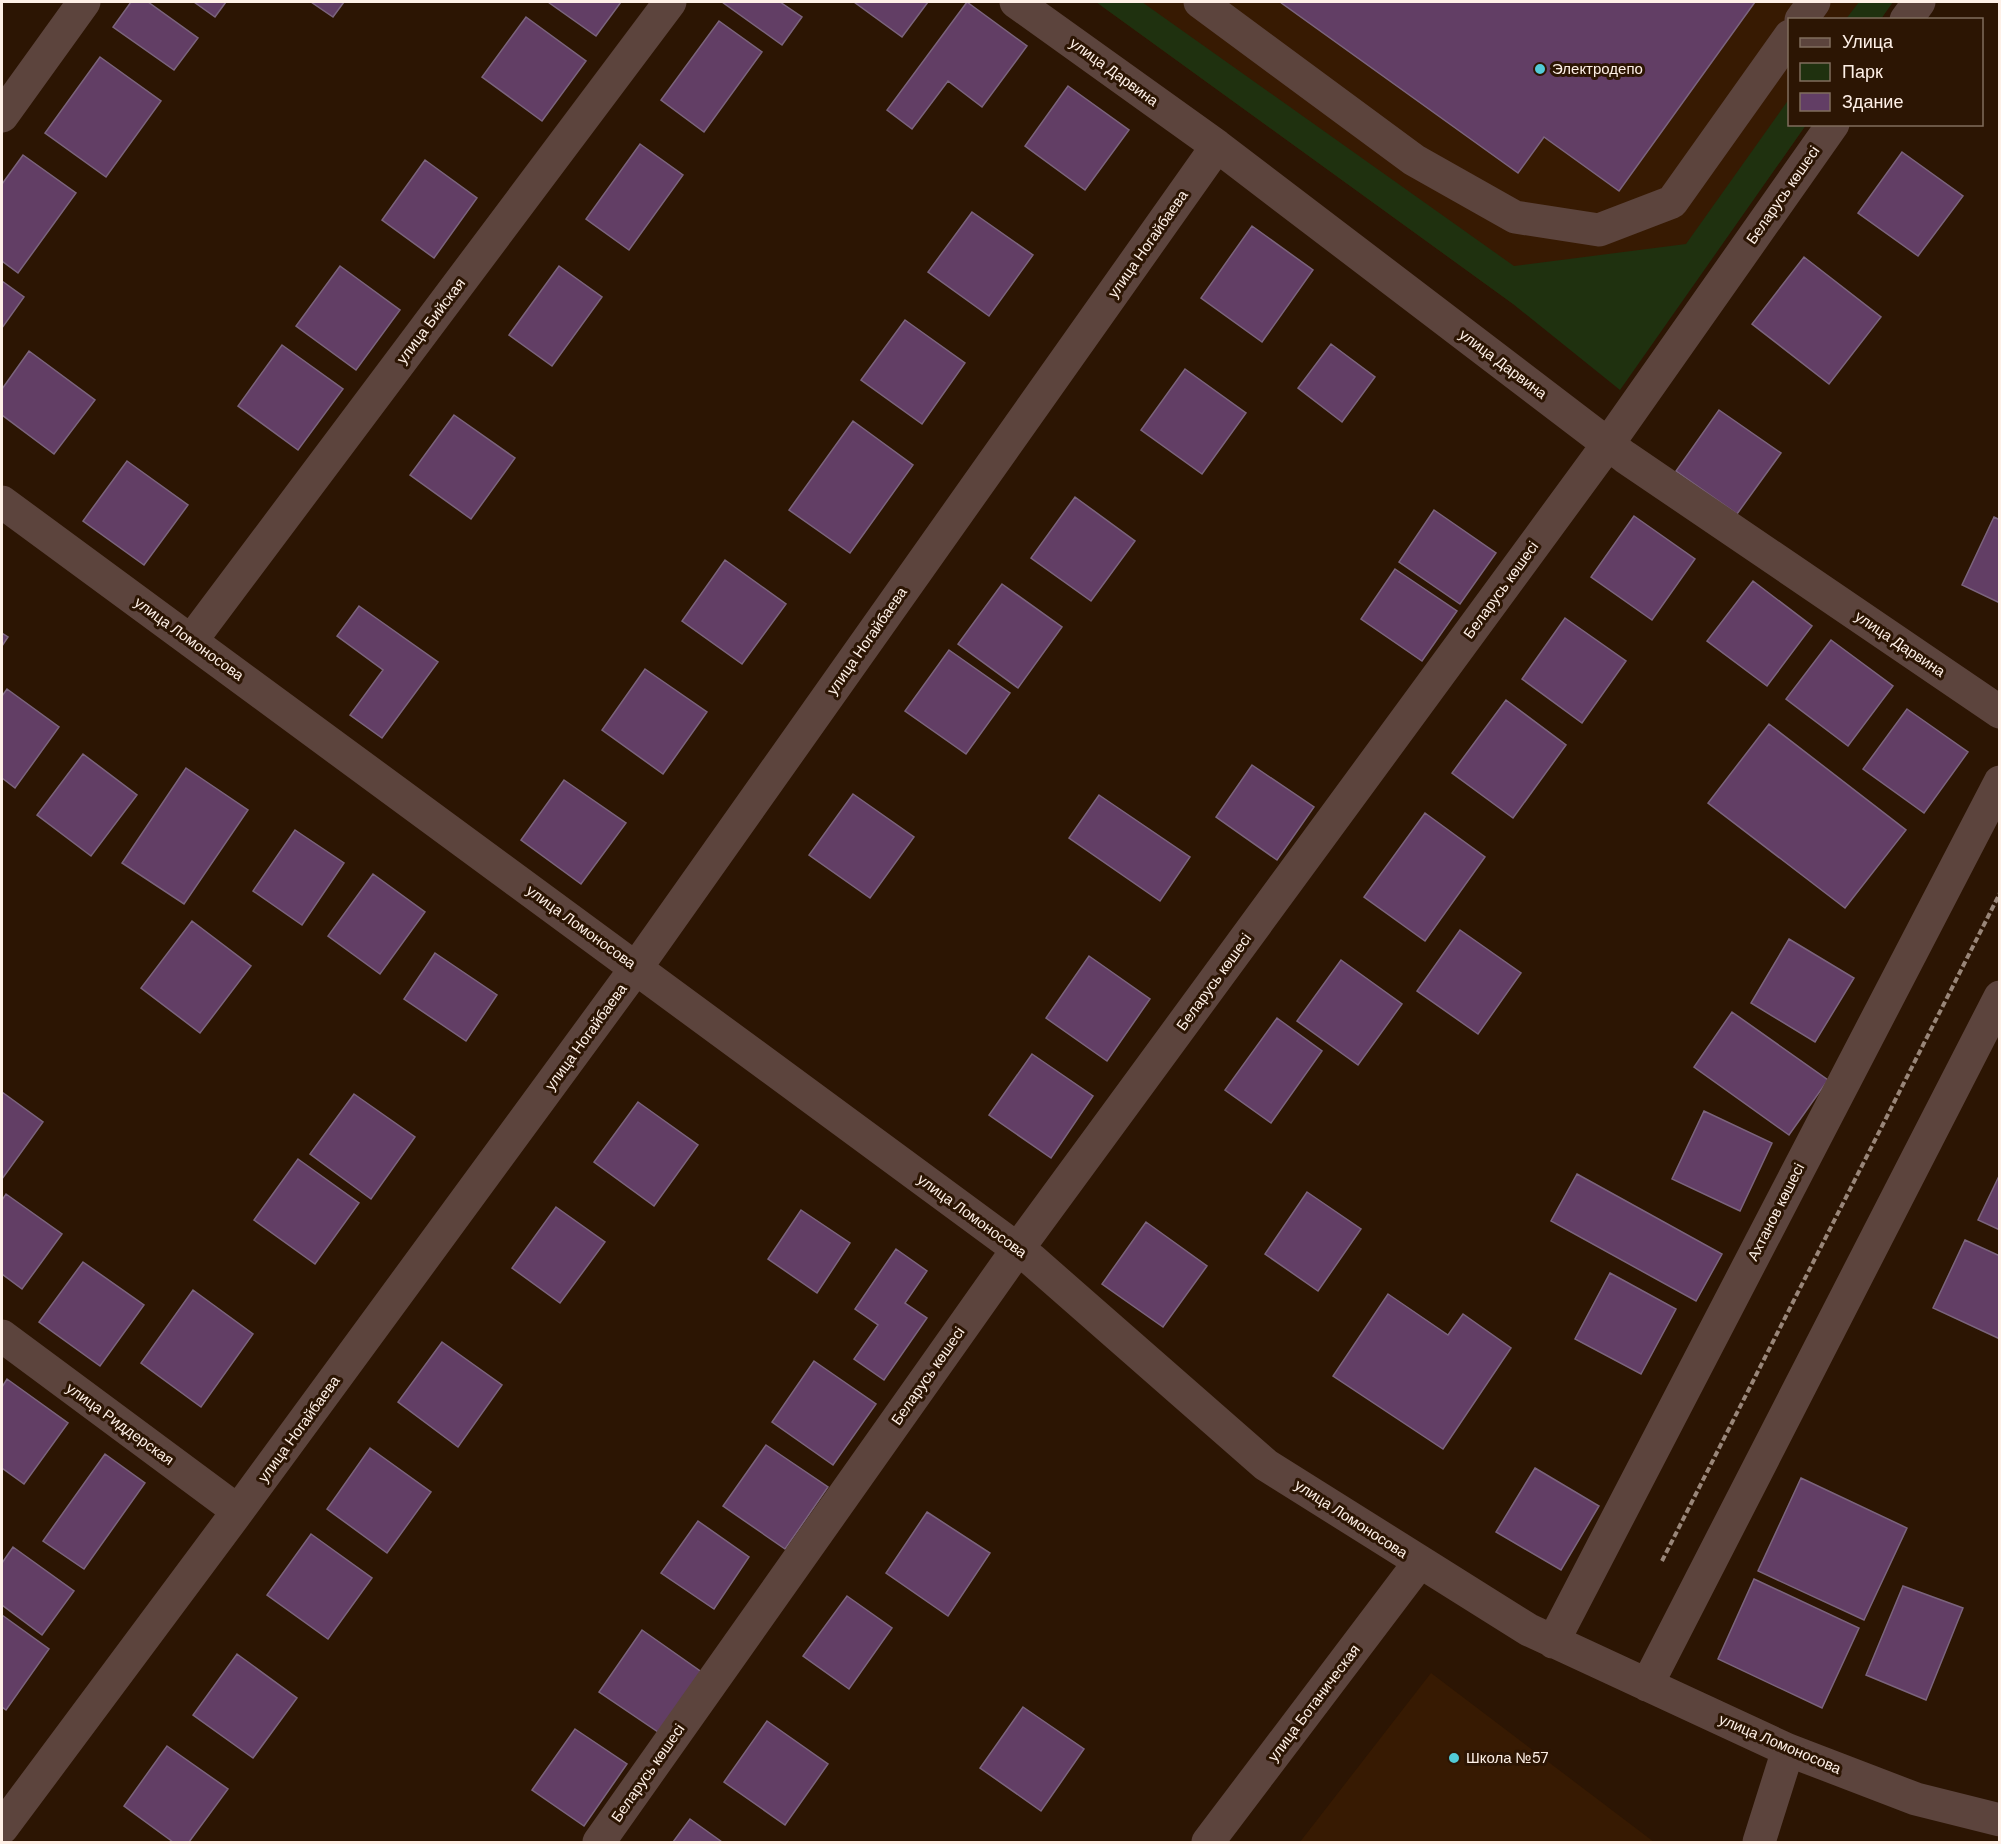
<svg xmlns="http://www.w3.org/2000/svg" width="2001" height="1844" font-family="'DM Sans',sans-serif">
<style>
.built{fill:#371a02}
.green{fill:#1f310f}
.building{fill:#623e65;stroke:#7b647d;stroke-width:1.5}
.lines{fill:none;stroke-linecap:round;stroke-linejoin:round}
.path{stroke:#998679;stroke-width:4;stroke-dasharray:6 3;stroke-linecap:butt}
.minor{stroke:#5c443d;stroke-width:33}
.poi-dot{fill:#52cbd7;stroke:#2c1503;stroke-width:2}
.labels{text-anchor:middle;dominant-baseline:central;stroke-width:6;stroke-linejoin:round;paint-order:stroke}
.poi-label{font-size:15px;fill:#fef0e7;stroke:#2c1503;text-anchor:start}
.street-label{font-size:15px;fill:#fef0e7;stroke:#2c1503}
</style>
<rect width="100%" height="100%" fill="#2c1503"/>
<path class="built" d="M1096,2H1893L1881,19L1790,20V124L1806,125L1698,278L1513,304Z
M1431,1673L1654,1842H1300Z"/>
<path class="green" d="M1096,2H1142L1514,266L1686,244L1789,99L1790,124L1806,125L1620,390L1513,304Z
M1859,2H1893L1881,19H1846Z"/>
<path class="building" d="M131,2H148L198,38L174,70L113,27Z
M194,2H226L215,17Z
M311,2H344L333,17Z
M548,2H621L596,36Z
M722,2H780L802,17L782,45Z
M854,2H928L902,37Z
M967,2L1027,46L982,107L948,81L912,129L887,110Z
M1280,2H1755L1619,191L1544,137L1518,173Z
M526,17L586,61L542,121L482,77Z
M719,21L762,52L704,132L661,100Z
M100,57L161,101L106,177L45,133Z
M1068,86L1129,130L1085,190L1025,146Z
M640,144L683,175L629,250L586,219Z
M1902,152L1963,196L1918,256L1858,213Z
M23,155L76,193L18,273L2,261V184Z
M425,160L477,198L434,258L382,220Z
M972,212L1033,255L989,316L928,272Z
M1252,226L1313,270L1262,342L1201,298Z
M1804,257L1881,317L1829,384L1752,324Z
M340,266L400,310L356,370L296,326Z
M559,266L602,297L552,366L509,335Z
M2,281L24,297L2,328Z
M905,320L965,363L922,424L861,380Z
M1331,344L1375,377L1342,422L1298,388Z
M282,345L343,389L298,450L238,406Z
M29,351L95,400L54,454L2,415V389Z
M1185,369L1246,413L1202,474L1141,430Z
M1719,410L1781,453L1737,514L1676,471Z
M454,415L515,458L471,519L410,475Z
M853,421L913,465L850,553L789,510Z
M127,461L188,505L144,565L83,521Z
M1075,497L1135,541L1091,601L1031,558Z
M1434,510L1496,553L1460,604L1399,562Z
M1634,516L1695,559L1652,620L1591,577Z
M1994,517L2000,520V603L1962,585Z
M725,560L786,604L742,664L682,621Z
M1395,569L1457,611L1422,661L1361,619Z
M1753,581L1812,626L1767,686L1707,641Z
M1002,584L1062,627L1018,688L958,644Z
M359,606L438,662L382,738L350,715L383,670L337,636Z
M1565,618L1626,661L1582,723L1522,679Z
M2,633L8,637L2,646Z
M1831,640L1893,686L1848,746L1786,699Z
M949,650L1010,693L966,754L905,711Z
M645,669L707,712L663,774L602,730Z
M7,689L59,727L15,788L2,778V696Z
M1506,700L1566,745L1513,818L1452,773Z
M1907,709L1968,752L1924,813L1863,769Z
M1769,724L1906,830L1845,908L1708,803Z
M83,754L137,795L91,856L37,815Z
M1252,765L1314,807L1277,860L1216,817Z
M186,768L248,810L184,904L122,863Z
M564,780L626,823L581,884L521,840Z
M853,794L914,837L870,898L809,855Z
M1099,795L1190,857L1160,901L1069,838Z
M1425,813L1485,857L1425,941L1364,897Z
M295,830L344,863L302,925L253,891Z
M373,874L425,912L380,974L328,936Z
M192,921L251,966L200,1033L141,988Z
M1460,930L1521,973L1478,1034L1417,991Z
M1789,939L1854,978L1815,1042L1751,1003Z
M435,953L497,995L466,1041L404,999Z
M1089,956L1150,999L1107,1061L1046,1018Z
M1341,960L1402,1004L1358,1065L1297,1021Z
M1732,1012L1828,1080L1789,1135L1694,1067Z
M1277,1018L1322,1051L1271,1123L1225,1090Z
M1032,1054L1093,1096L1051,1158L989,1115Z
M2,1092L43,1122L2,1179Z
M354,1094L415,1137L371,1199L310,1154Z
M638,1102L698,1145L654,1206L594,1162Z
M1704,1111L1772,1143L1740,1211L1672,1179Z
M298,1159L359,1203L315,1264L254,1220Z
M1577,1174L1722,1254L1696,1301L1551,1221Z
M2000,1174V1230L1978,1220Z
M1307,1192L1361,1229L1318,1291L1265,1254Z
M6,1194L62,1234L22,1289L2,1274V1200Z
M556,1207L605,1242L560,1303L512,1268Z
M801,1210L850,1243L817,1293L768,1259Z
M1146,1222L1207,1266L1163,1327L1102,1284Z
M1965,1240L2000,1256V1339L1933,1308Z
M896,1249L927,1271L905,1303L927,1318L884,1380L854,1359L878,1325L855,1309Z
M83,1262L144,1305L100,1366L39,1322Z
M1610,1273L1676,1309L1641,1374L1575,1339Z
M193,1290L253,1334L201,1407L141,1363Z
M1388,1294L1448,1335L1463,1314L1511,1348L1443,1449L1333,1376Z
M442,1342L502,1385L458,1447L398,1402Z
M814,1361L876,1404L833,1465L772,1422Z
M7,1379L68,1423L24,1484L2,1468V1387Z
M766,1445L828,1487L785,1549L723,1506Z
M370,1448L431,1492L387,1553L327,1509Z
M105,1454L145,1483L84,1569L43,1541Z
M1535,1468L1599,1506L1561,1570L1496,1532Z
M1801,1478L1907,1528L1864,1620L1758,1571Z
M927,1512L990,1553L948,1616L886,1573Z
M698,1521L749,1557L714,1609L661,1573Z
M311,1534L372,1578L328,1639L267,1595Z
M13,1547L74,1591L42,1635L2,1605V1563Z
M1754,1579L1859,1628L1822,1708L1718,1659Z
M1903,1586L1963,1608L1926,1700L1866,1675Z
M847,1596L892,1628L849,1689L803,1656Z
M2,1615L49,1649L6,1710L2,1707Z
M642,1630L703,1673L661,1734L599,1692Z
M237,1654L297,1698L253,1758L193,1715Z
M1023,1707L1084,1749L1041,1811L980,1768Z
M767,1721L828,1764L785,1825L724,1782Z
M575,1729L627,1764L584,1826L532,1790Z
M167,1746L228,1789L189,1842H173L124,1806Z
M690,1819L722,1842H673Z"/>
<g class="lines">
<path class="path" d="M1662,1561L2000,893"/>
<path class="minor" d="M1016,2L1217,146L1625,457L2000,712
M1200,2L1414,160L1515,217L1599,230L1672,202L1790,36
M1801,20L1814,2
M1906,20L1919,2
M2,116L84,2
M2,502L1031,1259L1266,1465L1529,1630L1788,1750L1916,1799L2000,1820
M191,641L670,2
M2,1336L238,1511
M1553,1642L2000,782
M1647,1685L2000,997
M2,1828L238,1511L636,968L1217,146
M599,1842L1017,1250L1608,444L1833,124
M1208,1842L1419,1563
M1759,1842L1788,1750"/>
</g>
<g class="poi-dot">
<circle cx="1540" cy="69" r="6"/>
<circle cx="1454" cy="1758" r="6"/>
</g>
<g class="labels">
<g class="poi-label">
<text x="1552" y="69">Электродепо</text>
<text x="1466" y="1758">Школа №57</text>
</g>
<g class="street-label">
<text transform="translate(1114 72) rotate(36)">улица Дарвина</text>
<text transform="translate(1783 195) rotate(-55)">Беларусь көшесі</text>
<text transform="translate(1148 244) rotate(-55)">улица Ногайбаева</text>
<text transform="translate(431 321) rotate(-53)">улица Бийская</text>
<text transform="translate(1503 364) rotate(37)">улица Дарвина</text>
<text transform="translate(1501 590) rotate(-54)">Беларусь көшесі</text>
<text transform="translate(189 639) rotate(36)">улица Ломоносова</text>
<text transform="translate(867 641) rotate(-55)">улица Ногайбаева</text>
<text transform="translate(1900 644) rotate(34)">улица Дарвина</text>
<text transform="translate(581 927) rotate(36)">улица Ломоносова</text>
<text transform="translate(1214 982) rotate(-54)">Беларусь көшесі</text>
<text transform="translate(586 1037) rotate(-54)">улица Ногайбаева</text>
<text transform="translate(1776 1212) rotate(-63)">Ахтанов көшесі</text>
<text transform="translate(972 1216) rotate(36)">улица Ломоносова</text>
<text transform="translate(928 1376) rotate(-55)">Беларусь көшесі</text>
<text transform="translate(120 1424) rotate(36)">улица Риддерская</text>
<text transform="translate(299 1429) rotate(-54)">улица Ногайбаева</text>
<text transform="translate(1351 1519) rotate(33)">улица Ломоносова</text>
<text transform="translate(1314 1703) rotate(-53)">улица Ботаническая</text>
<text transform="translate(1780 1744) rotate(23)">улица Ломоносова</text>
<text transform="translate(648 1773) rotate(-55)">Беларусь көшесі</text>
</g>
</g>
<rect width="2001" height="1844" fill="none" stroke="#fef0e7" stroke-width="6"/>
<rect x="1788" y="18" width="195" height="108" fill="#2c1503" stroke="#806d5e" stroke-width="1.5"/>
<rect x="1800" y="38" width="30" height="9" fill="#5c443d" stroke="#806d5e" stroke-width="1.5"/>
<text x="1842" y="48" font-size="18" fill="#fef0e7">Улица</text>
<rect x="1800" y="63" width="30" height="18" fill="#1f310f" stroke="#806d5e" stroke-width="1.5"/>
<text x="1842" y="78" font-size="18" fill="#fef0e7">Парк</text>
<rect x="1800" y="93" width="30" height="18" fill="#623e65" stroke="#806d5e" stroke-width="1.5"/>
<text x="1842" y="108" font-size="18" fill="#fef0e7">Здание</text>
</svg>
